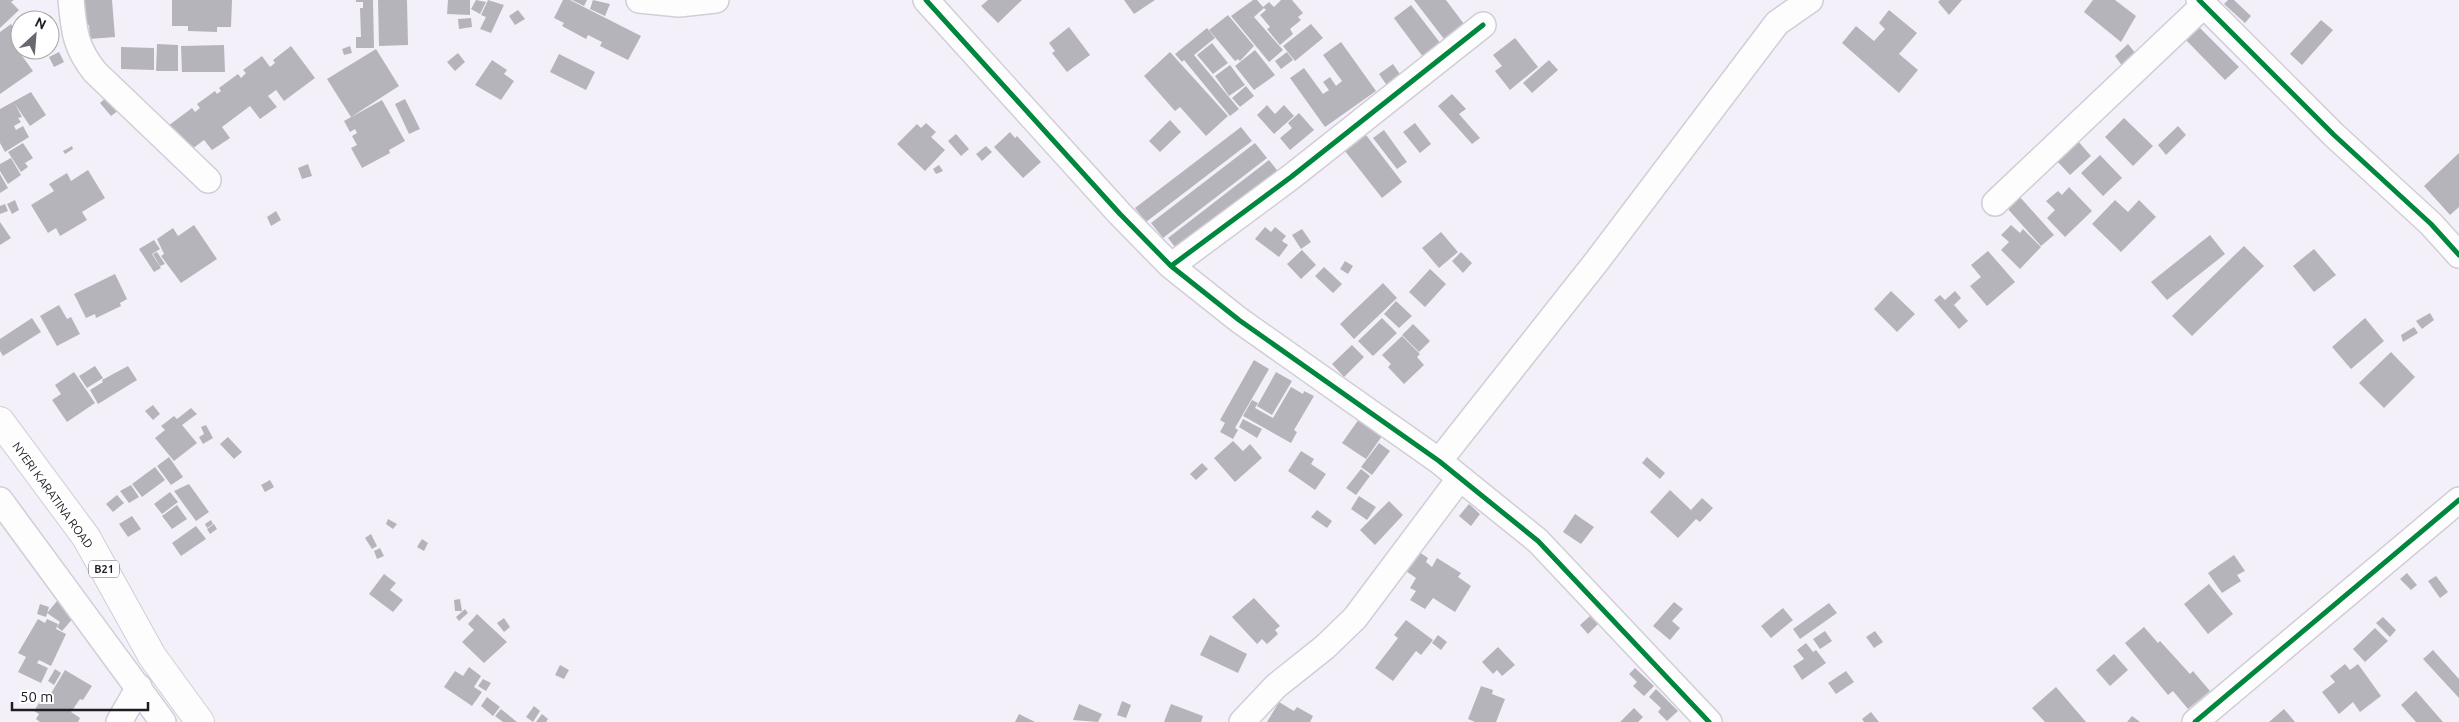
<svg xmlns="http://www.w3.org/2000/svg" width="2459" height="722" font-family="Ubuntu,sans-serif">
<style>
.building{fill:#b5b4bb}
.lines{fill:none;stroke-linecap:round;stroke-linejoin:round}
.minor-casing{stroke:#d0ced6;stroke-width:28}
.highway-casing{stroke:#d0ced6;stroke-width:30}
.minor{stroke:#fdfdfe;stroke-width:25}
.highway{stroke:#fdfdfe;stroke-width:28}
.cycleway-casing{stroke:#fff;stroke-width:8}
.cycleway{stroke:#00873e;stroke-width:5}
.labels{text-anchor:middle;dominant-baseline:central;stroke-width:5;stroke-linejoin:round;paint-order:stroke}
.shield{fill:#fff;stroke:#626166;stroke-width:1}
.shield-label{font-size:11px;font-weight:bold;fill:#1f1d24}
.street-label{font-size:12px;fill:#1f1d24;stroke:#fff}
</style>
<rect width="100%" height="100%" fill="#f3f0fa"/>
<path class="building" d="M0,0H14L11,2L19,10L0,28Z
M84,0H112L115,37L90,39L89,25H86Z
M172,0H232L231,27H217V32L188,31V26H172Z
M356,0H373L374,48H356V37H361L360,8H363V2H356Z
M378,0H407L408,45L379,46Z
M448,0H470V15L447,14Z
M476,0L486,2L480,14L471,9Z
M488,0L504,5L491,33L480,29L486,17L481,15Z
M563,0H570L641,36L628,60L600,46L602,42L588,35L586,39L562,26L564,23L554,18Z
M572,0H587L584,6Z
M593,0L610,4L605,16L590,9Z
M988,0H1022L998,23L981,6Z
M1124,0H1155L1134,14Z
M1253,0H1257L1263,7L1269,2L1274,7L1281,0H1292L1303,13L1298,17L1301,20L1290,29L1293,34L1280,45L1267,29L1270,27L1260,15L1266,10L1264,8L1254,17L1283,50L1269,62L1231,16Z
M1414,0H1446L1464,24L1444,39Z
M1940,0H1962L1949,15L1938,2Z
M2093,0H2115L2136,16L2121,42L2084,12Z
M2228,0H2234L2251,16L2245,23L2224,4Z
M1411,5L1441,44L1423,57L1394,18Z
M518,10L525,19L515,25L509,16Z
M1889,10L1917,33L1899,54L1918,70L1899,93L1842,43L1856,26L1874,41L1885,29L1879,23Z
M1228,15L1254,46L1240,61L1238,59L1235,61L1209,30Z
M471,18L472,27L459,29L458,19Z
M2321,20L2333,30L2302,65L2290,54Z
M20,23V34L15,26Z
M11,24L20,37L12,42L33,71L0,94V32Z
M1311,24L1323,38L1295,61L1283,46Z
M2198,26L2239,67L2225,80L2185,39Z
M1069,27L1090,55L1067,72L1052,53L1055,51L1049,43Z
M1207,28L1215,38L1194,55L1239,109L1230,116L1184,60L1182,62L1175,54Z
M1515,38L1538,67L1510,90L1495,71L1502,66L1493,55Z
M1341,42L1376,91L1325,127L1290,78L1304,68L1323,94L1329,90L1323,82L1330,77L1336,86L1342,81L1323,55Z
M1212,43L1228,63L1213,74L1197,55Z
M157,44L178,45V71H156Z
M2128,44L2137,55L2123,67L2115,56Z
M224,45L225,72H182L181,46Z
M291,46L315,78L284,101L276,90L268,96L277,107L260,119L250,106L222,127L230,138L212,150L204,140L188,152L168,126L192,108L195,112L200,108L197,104L215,91L217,94L221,91L219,88L238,74L241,78L246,73L243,70L262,56L270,67L275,63L273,60Z
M350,46L352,53L344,55L342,49Z
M121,47L154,48V70L121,69Z
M376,49L399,86L351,117L327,79Z
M1255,50L1275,75L1254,90L1235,66Z
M59,52L64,62L54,67L49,57Z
M1170,52L1228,116L1206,136L1180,107L1175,111L1144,76Z
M1287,52L1293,60L1281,69L1275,61Z
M458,53L465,62L455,71L447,62Z
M559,54L595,72L586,90L550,72Z
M492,60L507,70L504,74L514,81L501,100L475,85Z
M1549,60L1558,70L1532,93L1523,83Z
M1393,64L1402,77L1388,87L1379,74Z
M1230,65L1245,85L1229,96L1215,76Z
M1246,86L1254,96L1240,107L1232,98Z
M31,92L46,115L30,126L15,104L22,117L18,118L21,122L14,126L16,130L23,126L29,137L5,152L0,143V109Z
M1452,94L1466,109L1459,114L1480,138L1472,144L1438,106Z
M108,96L119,110L111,116L100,103Z
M405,99L420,129L409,134L395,104Z
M382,100L405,141L389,150L390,153L362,168L351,148L357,145L352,136L357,133L355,129L350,132L344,121Z
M1267,105L1275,114L1284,105L1294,116L1274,134L1257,115Z
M1299,113L1314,130L1290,150L1280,138L1292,128L1288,123Z
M2124,118L2153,146L2133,166L2105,137Z
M1170,120L1181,132L1160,152L1149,141Z
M926,123L936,132L931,137L945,150L925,171L897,144L917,124L921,128Z
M1415,123L1431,144L1420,153L1403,132Z
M2178,126L2186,135L2166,155L2158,145Z
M1241,127L1252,141L1146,222L1135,208Z
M1384,130L1407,162L1397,169L1373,138Z
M1010,132L1015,138L1017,136L1041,162L1023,178L994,147Z
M956,134L969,149L961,156L948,141Z
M1366,135L1402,182L1382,198L1345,151Z
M2077,140L2091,156L2070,175L2056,160Z
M23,143L33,158L25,163L28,167L21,172L8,152Z
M1255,143L1267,158L1163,238L1151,223Z
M72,146L73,149L65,154L63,151Z
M986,146L992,152L982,161L976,154Z
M2459,153V207L2450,215L2424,186Z
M2100,155L2122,178L2103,196L2081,173Z
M11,158L21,175L8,184L0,171V164Z
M1269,160L1280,174L1179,252L1168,238Z
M308,164L312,176L302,179L298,168Z
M939,165L943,171L936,174L933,169Z
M88,170L105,198L82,212L87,220L60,236L56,228L48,233L31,205L54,191L49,184L67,173L71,181Z
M0,174L8,188L0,193Z
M2069,187L2092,211L2065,237L2047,218L2055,210L2046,201L2058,191L2062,195Z
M2019,196L2054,235L2041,246L2007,208Z
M15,200L19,210L12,214L7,204Z
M2115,200L2128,212L2139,200L2156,217L2121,252L2092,224Z
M5,204L8,211L0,214V206Z
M276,211L281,220L271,226L267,217Z
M0,222L11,238L0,245Z
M194,225L217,259L181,283L161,256L164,254L157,239L173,228L178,236Z
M2011,225L2020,233L2023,229L2041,247L2020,269L2001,250L2009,242L2001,235Z
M1265,227L1271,232L1275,227L1286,236L1282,241L1288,245L1279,257L1255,239Z
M1302,229L1311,242L1301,249L1292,235Z
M1441,232L1458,252L1439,268L1422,248Z
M2210,235L2225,254L2167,300L2151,282Z
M154,240L160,249L152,254L161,268L154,272L139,249Z
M2244,246L2264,266L2192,336L2172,316Z
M2314,249L2336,275L2314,292L2293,266Z
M1302,250L1316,265L1301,279L1287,264Z
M1988,251L2015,282L1987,306L1970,286L1981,277L1971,265Z
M157,252L165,264L160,266L153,254Z
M1461,252L1472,263L1463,273L1452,261Z
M1345,261L1353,266L1348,274L1340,269Z
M1324,267L1342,284L1333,293L1315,276Z
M1430,269L1446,284L1425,307L1409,292Z
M115,274L127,299L120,303L121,306L96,318L95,314L86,318L74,294Z
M1383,283L1397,298L1354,339L1340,324Z
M1891,291L1915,314L1897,332L1874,309Z
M1955,291L1961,298L1954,305L1968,321L1959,329L1934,300L1940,295L1945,300Z
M1396,301L1412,316L1399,328L1384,314Z
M59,305L67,319L71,317L80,334L57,346L40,316Z
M2430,313L2434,320L2422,329L2416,321Z
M32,318L41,332L3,356L0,351V339Z
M1382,318L1397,333L1373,356L1358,341Z
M2365,318L2384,341L2351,369L2332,347Z
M1413,324L1430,341L1419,352L1402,335Z
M2414,327L2418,333L2403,342L2401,335Z
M1402,336L1420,354L1417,357L1424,365L1404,384L1388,367L1391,364L1382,355Z
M1352,345L1364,357L1344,377L1332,364Z
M2391,352L2415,377L2384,408L2359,383Z
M1254,360L1269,369L1235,428L1238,430L1233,439L1220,432L1225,423L1220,420Z
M95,366L103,378L87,388L79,376Z
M128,366L137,380L98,404L90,390L103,382L102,380Z
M74,372L95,403L67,422L52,400L61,394L55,385Z
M1276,372L1292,381L1272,415L1257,406Z
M1291,387L1303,394L1304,391L1314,396L1294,430L1297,432L1291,443L1243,416L1252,400L1258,403L1255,408L1273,418Z
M153,405L160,414L153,420L145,411Z
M191,408L197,414L182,425L197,443L174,461L155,438L165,430L161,426L174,416L177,419Z
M1243,419L1262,429L1257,438L1239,427Z
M1359,419L1382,436L1366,459L1342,443Z
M206,425L213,438L203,444L199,437L204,434L201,427Z
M228,437L242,452L234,459L220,444Z
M1233,441L1243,451L1250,444L1262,458L1235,482L1214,458Z
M1379,443L1390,451L1372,475L1361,467Z
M1301,451L1314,459L1311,464L1326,474L1315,490L1288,471Z
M169,457L183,477L171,485L157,466Z
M1647,457L1665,473L1660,479L1642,463Z
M1202,463L1208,469L1196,480L1190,474Z
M155,467L165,480L142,497L132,484Z
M1361,469L1370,476L1356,495L1346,488Z
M270,480L274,487L265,492L261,485Z
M189,484L209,512L196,521L174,491Z
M131,485L139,497L129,503L120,491Z
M1670,490L1691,510L1702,498L1713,508L1700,522L1696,519L1678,538L1650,512Z
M170,492L178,502L162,514L154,504Z
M117,495L124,503L113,512L106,504Z
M1359,496L1376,507L1367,520L1351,509Z
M1389,501L1403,515L1375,545L1360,530Z
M1469,504L1480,514L1471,526L1459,516Z
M177,505L187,519L172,529L162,516Z
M1317,510L1332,521L1327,528L1311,517Z
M1575,514L1594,527L1581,544L1563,532Z
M132,516L141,529L128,537L119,524Z
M388,519L397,524L393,529L386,524Z
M211,520L213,524L207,528L205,524Z
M214,524L217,529L210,534L207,529Z
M196,526L206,539L181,556L172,543Z
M371,534L377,546L372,549L365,538Z
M422,539L428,543L424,551L417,547Z
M380,548L384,556L377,559L374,551Z
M1416,550L1428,558L1426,562L1432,567L1437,558L1461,573L1458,577L1471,586L1455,612L1433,598L1425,609L1410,600L1416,591L1410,588L1416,578L1403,569Z
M2234,555L2245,571L2237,575L2241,581L2222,593L2208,573Z
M2407,573L2417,585L2411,590L2400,579Z
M384,574L396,583L390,590L403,600L393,612L369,594Z
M2436,576L2448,592L2440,598L2428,581Z
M2209,584L2233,614L2208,634L2184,604Z
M1254,598L1280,626L1275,630L1278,634L1267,644L1262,639L1257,644L1232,617Z
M460,599L462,611H455L454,600Z
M57,601L75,616L62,631L57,627L60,622L47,613Z
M1674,602L1683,609L1672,621L1680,628L1670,640L1653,626Z
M1829,603L1837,613L1800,639L1793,629Z
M40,604L49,607L46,617L37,614Z
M1783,608L1793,620L1771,638L1761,626Z
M465,609L468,613L459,621L456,617Z
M477,614L507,642L484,663L462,642L474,630L468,624Z
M1590,616L1598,624L1588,634L1580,625Z
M2383,617L2396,630L2390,637L2376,623Z
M504,618L510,627L504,632L497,623Z
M38,619L45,623L47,619L58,624L56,629L66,634L51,666L39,660L37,663L48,668L41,683L18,672L26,657L18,653Z
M1406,620L1433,640L1421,655L1416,651L1393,681L1375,668L1398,638L1394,635Z
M2144,627L2158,643L2160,641L2190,674L2193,671L2210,691L2188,709L2173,691L2168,695L2125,643Z
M2375,628L2388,641L2365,662L2353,649Z
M1825,631L1832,641L1820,649L1813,639Z
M1875,631L1883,642L1874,648L1866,637Z
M1210,635L1247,654L1238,673L1200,655Z
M1438,635L1447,642L1441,650L1432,643Z
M1806,643L1813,652L1816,650L1826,663L1802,680L1793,666L1804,659L1797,650Z
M1498,647L1515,665L1502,676L1497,670L1493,674L1482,662Z
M2433,650L2459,679V698L2423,659Z
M2114,654L2128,670L2110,686L2096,670Z
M2345,664L2350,670L2358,664L2381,696L2360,712L2353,702L2339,714L2322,692L2335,682L2330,676Z
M560,665L569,670L564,679L555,675Z
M469,667L481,676L474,687L482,692L472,706L444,687L455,671L463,676Z
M1635,668L1654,686L1644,696L1633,686L1637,682L1629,674Z
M55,669L61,673L54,685L48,681Z
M65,670L92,686L83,700L80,699L71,712L80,718L78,722H40L36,719L39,714L34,711L42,698L47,700Z
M1846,671L1854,682L1836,694L1828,683Z
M483,679L491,683L486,691L478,686Z
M1481,686L1493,690L1492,694L1505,699L1496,722H1475L1468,719Z
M2056,687L2086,722H2045L2032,708Z
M1656,689L1678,711L1667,721L1658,712L1661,708L1649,697Z
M2416,691L2443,722H2416L2401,705Z
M487,697L500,707L493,716L481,706Z
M1122,701L1131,705L1126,718L1117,715Z
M1279,702L1294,711L1297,707L1313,716L1310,722H1267Z
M1079,704L1102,714L1098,722L1073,720Z
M1171,704L1203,716L1201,722H1164Z
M534,706L540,711L533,722L526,717Z
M1634,708L1643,717L1638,722H1620Z
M501,709L517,722H503L495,716Z
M2284,709L2295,722H2269Z
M1871,712L1879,722H1864L1862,719Z
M542,714L548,719L546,722H536Z
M1019,714L1035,722H1015Z
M2132,716L2140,722H2127Z"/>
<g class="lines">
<g class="minor-casing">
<path id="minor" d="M71,0C74,31 75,47 95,72L208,180
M639,0L679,4L716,0
M926,0L1120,214L1171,266L1239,320L1439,461L1538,541L1709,722
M2199,0L2334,135L2431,224L2459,255
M1995,203L2204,5
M1171,266L1291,177L1483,25
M1439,461L1597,261L1777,23L1810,0
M0,500L163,722
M119,722L139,687
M1242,722L1276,686L1325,647L1355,618L1460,478
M2195,722L2459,500"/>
</g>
<g class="highway-casing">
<path id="highway" d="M0,421L86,537L152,656L200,722"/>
</g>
<use href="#minor" class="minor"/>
<use href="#highway" class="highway"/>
<g class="cycleway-casing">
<path id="cycleway" d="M926,0L1120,214L1171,266L1239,320L1439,461L1538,541L1709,722
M2199,0L2334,135L2431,224L2459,255
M1171,266L1291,177L1483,25
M2195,722L2459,500"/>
</g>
<use href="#cycleway" class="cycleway"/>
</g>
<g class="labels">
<rect class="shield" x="89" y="560.5" width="30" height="17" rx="4"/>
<g class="shield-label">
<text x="104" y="569">B21</text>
</g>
<g class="street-label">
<text transform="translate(53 495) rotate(54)">NYERI KARATINA ROAD</text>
</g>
</g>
<g transform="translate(35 35) rotate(26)"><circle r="24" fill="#ffffff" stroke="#a5a5a7"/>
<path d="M0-4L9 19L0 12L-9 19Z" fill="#69676f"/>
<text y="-8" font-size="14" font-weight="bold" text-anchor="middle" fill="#1f1d24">N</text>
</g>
<path d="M12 702v8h136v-8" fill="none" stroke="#1f1d24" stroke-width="2.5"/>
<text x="20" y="702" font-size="15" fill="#1f1d24" stroke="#ffffff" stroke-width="4" paint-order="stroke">50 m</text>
</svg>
